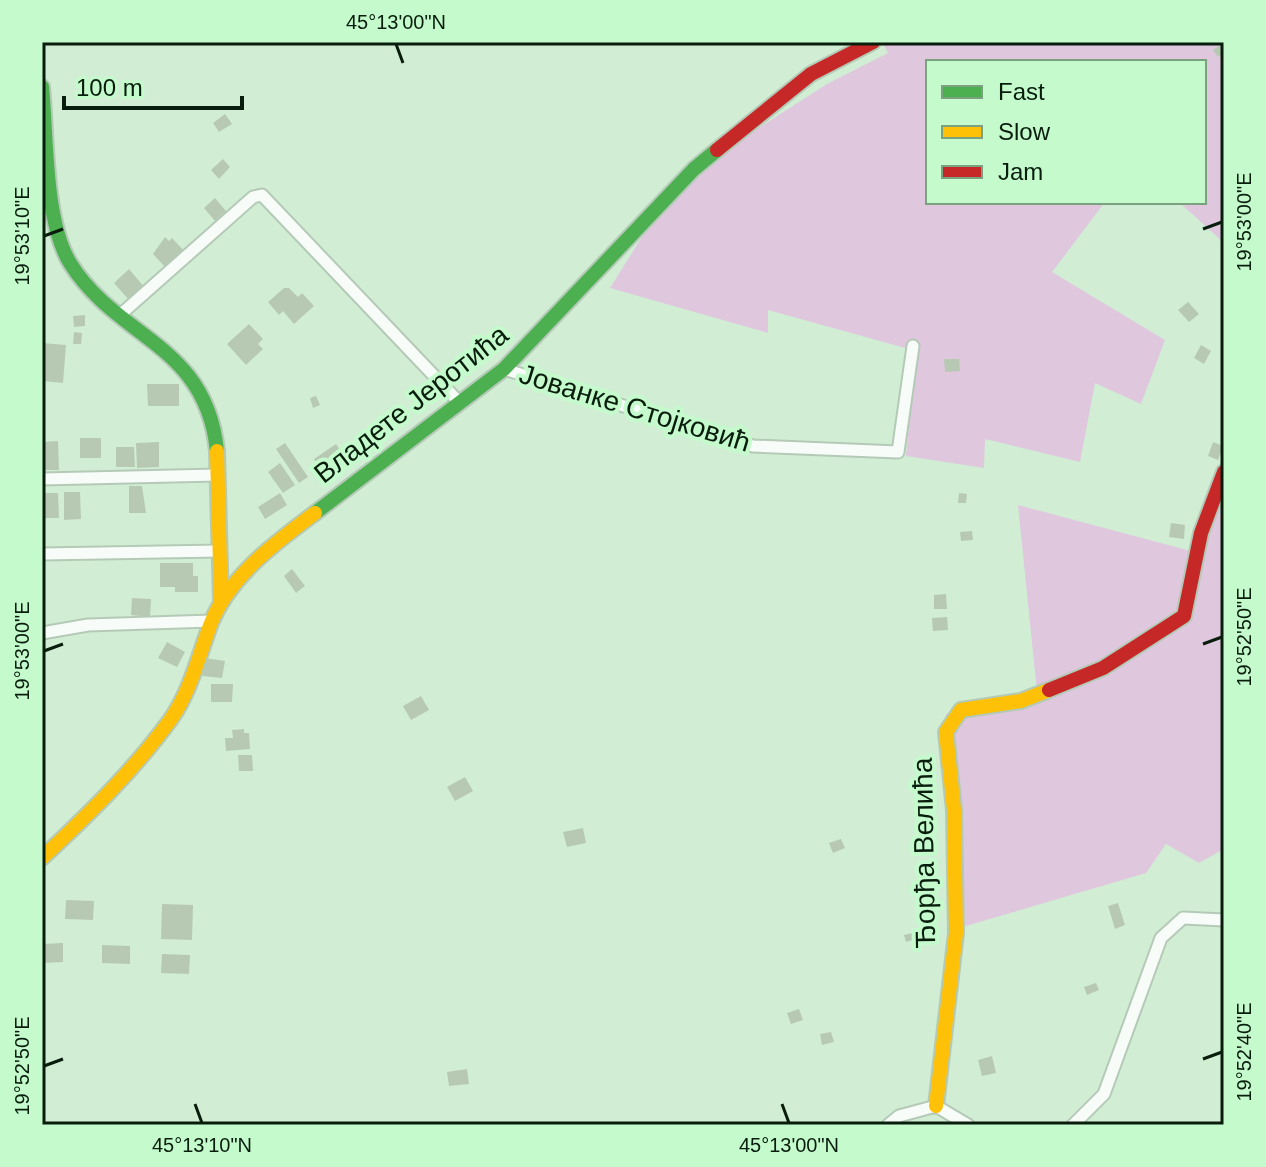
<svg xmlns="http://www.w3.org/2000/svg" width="1266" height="1167" font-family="Arial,sans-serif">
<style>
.green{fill:#dfc7de}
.building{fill:#b7c9b3}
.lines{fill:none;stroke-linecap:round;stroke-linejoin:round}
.street-casing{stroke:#b4cab7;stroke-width:15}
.fast-casing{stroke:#b4cab7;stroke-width:18}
.slow-casing{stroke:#b4cab7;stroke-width:18}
.jam-casing{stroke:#b4cab7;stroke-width:18}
.street{stroke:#f8fcf9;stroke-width:11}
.fast{stroke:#4caf50;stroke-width:14}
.slow{stroke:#ffc107;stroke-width:14}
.jam{stroke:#c62828;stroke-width:14}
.ticks{fill:none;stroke:#091d0d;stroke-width:3}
.labels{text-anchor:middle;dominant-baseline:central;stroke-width:8;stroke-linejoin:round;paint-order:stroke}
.street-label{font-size:28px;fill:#091d0d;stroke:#c5facd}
.neatline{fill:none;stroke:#091d0d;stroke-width:3}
.ticks-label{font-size:20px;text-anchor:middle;fill:#091d0d}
</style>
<rect width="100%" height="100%" fill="#d1eed5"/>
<path class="green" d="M882,42H1224V243L1179,202H1204V62H928V202H1105L1052,272L1165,340L1141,404L1095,383L1080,462L985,439L984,468L906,456L916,351L768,310V333L610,288L662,205L743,138L827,84L888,53Z
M1224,487V849L1199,863L1166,844L1146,873L959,928L955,802L946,714L1038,702L1018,505L1202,554Z"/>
<path class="building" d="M1220,45L1224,53L1218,57L1213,50Z
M225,114L232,124L219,132L213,123Z
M223,159L230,167L219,179L211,170Z
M215,198L226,211L215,221L204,208Z
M165,237L169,241L172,238L186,253L164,266L153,254Z
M129,269L145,288L130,301L114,283Z
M284,288H289L298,297L302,293L314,306L294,324L283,311L279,315L268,302Z
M1188,302L1199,314L1189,322L1178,310Z
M85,315V326L74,327L73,316Z
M249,324L263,339L258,344L263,349L246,365L227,344Z
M74,332L82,333L81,344H73Z
M42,343L66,345L63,383L42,381Z
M1201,345L1211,351L1204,364L1194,358Z
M944,359H959L960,371L945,372Z
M147,384H179V406H148Z
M316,396L320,405L313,408L310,398Z
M80,438H101V458H80Z
M58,441L59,470H42V442Z
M159,442V467L137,468L136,443Z
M1213,442L1223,446L1218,460L1208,456Z
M285,443L308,477L299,483L276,449Z
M336,444L344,456L322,471L314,459Z
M116,447H134L135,467H116Z
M280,463L295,485L283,493L268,472Z
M129,486H142L146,513H129Z
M64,492H80L81,519L64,520Z
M42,493H58L59,518H42Z
M280,493L287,505L265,519L258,507Z
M959,493L967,494L966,503H958Z
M1171,523L1185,525L1184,539L1169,537Z
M972,531L973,540L961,541L960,532Z
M160,563H193V576H198V592H175V587H160Z
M292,569L305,586L296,593L284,576Z
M946,594L947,609H934V595Z
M132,598L151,599L150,617L131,615Z
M947,617L948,630L933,631L932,618Z
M167,642L185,652L177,667L158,658Z
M205,658L225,661L222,678L202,676Z
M211,684H233L232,702H211Z
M421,696L429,710L411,720L403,706Z
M244,729V733H249L250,749L226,751L225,738H233L232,730Z
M238,755H252L253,771H239Z
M465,777L473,791L455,801L447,787Z
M583,828L586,843L567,847L563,832Z
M841,839L845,848L833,853L829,843Z
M66,900L94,901L93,920L65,919Z
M1118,903L1125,925L1115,929L1108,906Z
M162,904L193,905L192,940L161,939Z
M917,932L919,938L906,942L904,935Z
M63,943V962L42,963V944Z
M102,945L130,946V964L102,963Z
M162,954L190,955L189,974L161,973Z
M1096,983L1099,990L1087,995L1084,987Z
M799,1009L803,1020L791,1024L787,1013Z
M831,1032L834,1042L822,1045L820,1034Z
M992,1056L996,1073L982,1076L978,1060Z
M467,1069L469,1084L449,1086L447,1072Z"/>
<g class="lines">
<g class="street-casing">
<path id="street" d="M120,315L253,197L262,195L459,402
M504,369L753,446L898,452L913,346
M42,479L217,475
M42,554L220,551
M42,633L88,625L212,621
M888,1125L899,1116L936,1106L968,1125
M1073,1125L1104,1094L1161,938L1183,918L1224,920"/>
</g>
<g class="fast-casing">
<path id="fast" d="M42,87C47,136 44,220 70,263C118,340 206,343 217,451
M315,513L504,369L694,169L717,150"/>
</g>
<g class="slow-casing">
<path id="slow" d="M217,451L221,603
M42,858C88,815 134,770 171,719C191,690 199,655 211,623C230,576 276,542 315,513
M936,1106L956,933L954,810L946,732L961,710L1021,701L1049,690"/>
</g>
<g class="jam-casing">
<path id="jam" d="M717,150L811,74L873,42
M1049,690L1103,668L1184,616L1201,533L1224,472"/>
</g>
<use href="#street" class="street"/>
<use href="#fast" class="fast"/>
<use href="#slow" class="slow"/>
<use href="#jam" class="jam"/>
</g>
<path class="ticks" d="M396,44L403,63M1203,229L1222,222M44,236L63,229M1203,644L1222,637M44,651L63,644M1203,1059L1222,1052M44,1066L63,1059M195,1104L202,1123M782,1104L789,1123"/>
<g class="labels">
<g class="street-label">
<text transform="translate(411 404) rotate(-38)">Владете Јеротића</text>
<text transform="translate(635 408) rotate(17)">Јованке Стојковић</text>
<text transform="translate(924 853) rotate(-91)">Ђорђа Велића</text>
</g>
</g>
<rect width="1266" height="1167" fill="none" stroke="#c5facd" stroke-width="88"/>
<rect x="926" y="60" width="280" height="144" fill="#c5facd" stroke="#7aa280" stroke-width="2"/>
<rect x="942" y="86" width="40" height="12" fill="#4caf50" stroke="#7aa280" stroke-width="2"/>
<text x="998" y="100" font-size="24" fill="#091d0d">Fast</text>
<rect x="942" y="126" width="40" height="12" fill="#ffc107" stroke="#7aa280" stroke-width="2"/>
<text x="998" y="140" font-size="24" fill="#091d0d">Slow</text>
<rect x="942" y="166" width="40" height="12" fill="#c62828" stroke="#7aa280" stroke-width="2"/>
<text x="998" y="180" font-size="24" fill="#091d0d">Jam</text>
<path d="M64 96v12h178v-12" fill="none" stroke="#091d0d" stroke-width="4"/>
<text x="76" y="96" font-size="24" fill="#091d0d" stroke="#c5facd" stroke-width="6" paint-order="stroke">100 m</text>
<rect x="44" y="44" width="1178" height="1079" class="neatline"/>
<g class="ticks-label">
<text x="396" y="29">45°13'00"N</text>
<text transform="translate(1244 222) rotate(-90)" y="7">19°53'00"E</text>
<text transform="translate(22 236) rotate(-90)" y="7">19°53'10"E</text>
<text transform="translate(1244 637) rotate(-90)" y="7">19°52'50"E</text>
<text transform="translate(22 651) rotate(-90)" y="7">19°53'00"E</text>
<text transform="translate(1244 1052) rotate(-90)" y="7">19°52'40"E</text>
<text transform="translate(22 1066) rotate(-90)" y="7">19°52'50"E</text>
<text x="202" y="1152">45°13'10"N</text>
<text x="789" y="1152">45°13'00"N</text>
</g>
</svg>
